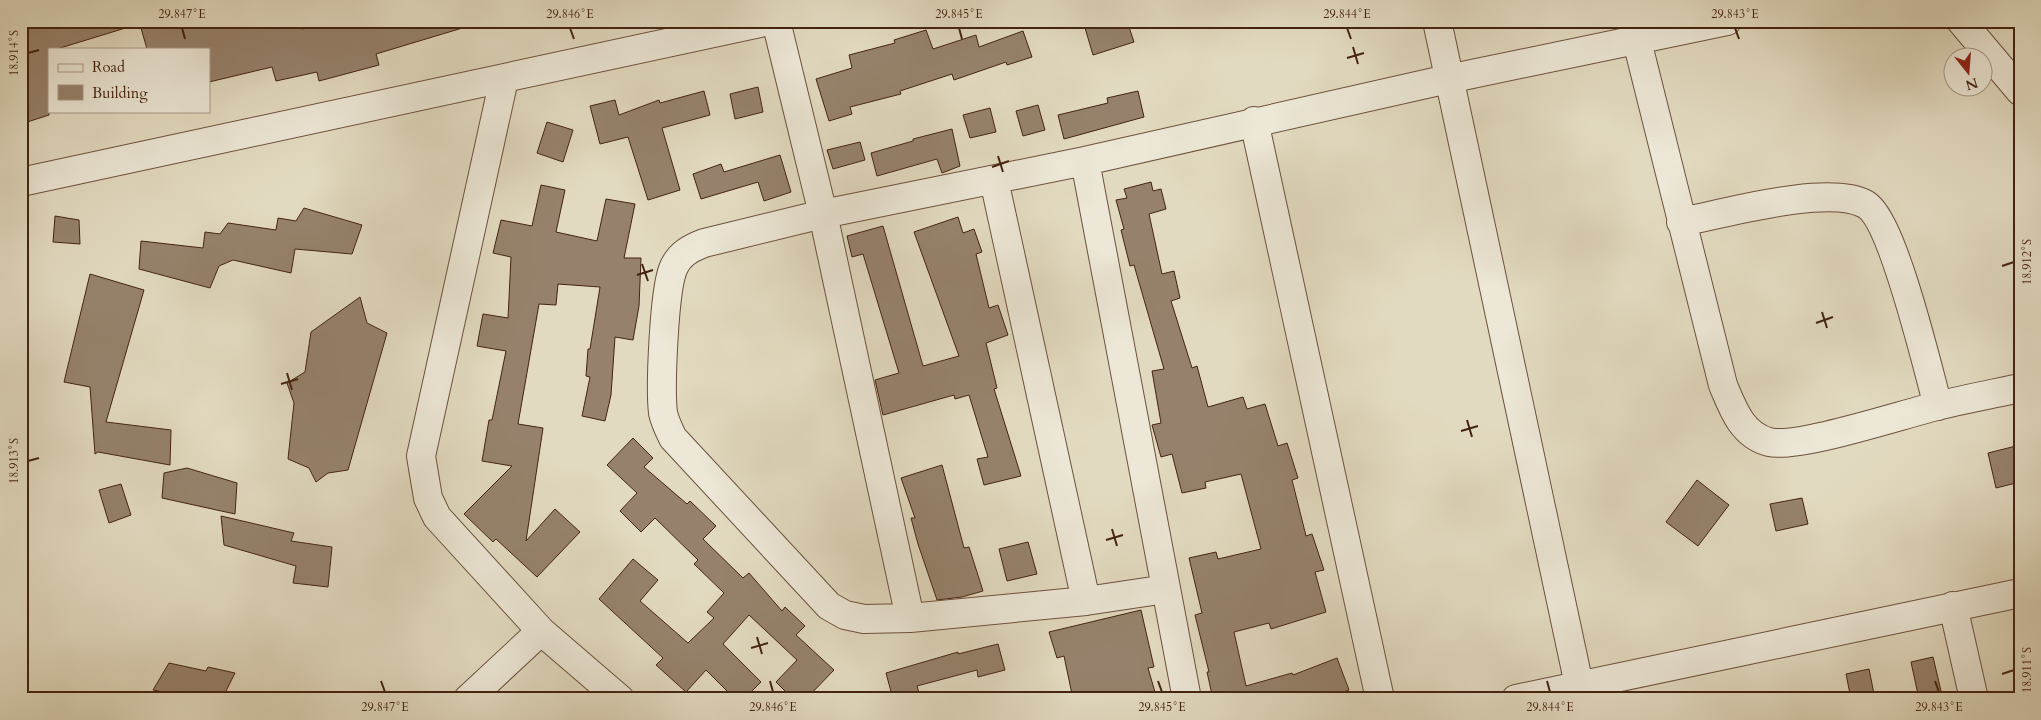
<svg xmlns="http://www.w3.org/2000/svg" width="2041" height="720" font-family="Cardo,serif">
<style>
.building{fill:#96826c;stroke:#442310}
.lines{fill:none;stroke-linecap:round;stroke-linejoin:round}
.street-casing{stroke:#6c513c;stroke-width:30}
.street{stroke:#ece7d6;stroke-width:28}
.ticks{fill:none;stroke:#442310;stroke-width:2}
.neatline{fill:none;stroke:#442310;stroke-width:2}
.ticks-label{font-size:12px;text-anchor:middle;fill:#442310}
</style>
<rect width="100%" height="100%" fill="#e2dac0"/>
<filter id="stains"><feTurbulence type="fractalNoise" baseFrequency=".004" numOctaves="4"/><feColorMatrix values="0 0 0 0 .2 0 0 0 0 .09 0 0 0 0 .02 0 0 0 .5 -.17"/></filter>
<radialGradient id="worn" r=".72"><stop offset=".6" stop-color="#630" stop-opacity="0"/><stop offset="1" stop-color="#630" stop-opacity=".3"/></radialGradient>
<path class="building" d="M21,21H131L132,26L57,49H49V115L21,124Z
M139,21H300L302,29L334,21H468L469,26L376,54L379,65L319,81L317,72L276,81L272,67L209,82V49H147Z
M1083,21H1127L1134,42L1093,55Z
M926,30L933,49L976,35L979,47L1023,31L1032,57L1007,65L1006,62L954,80L952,74L900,91L901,94L850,107L852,114L829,121L816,79L852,68L849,55L895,43L894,40Z
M758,87L763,112L735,119L730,94Z
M704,91L710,115L662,128L680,190L648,200L628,137L600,144L590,106L615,100L619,115L659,100L660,103Z
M1138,91L1144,117L1064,139L1058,115L1108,103L1107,98Z
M1038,105L1045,130L1023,136L1016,111Z
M990,108L996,132L970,138L963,115Z
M547,122L573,130L563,162L537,153Z
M952,129L960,166L942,173L937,159L877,176L871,153L913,141V139Z
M860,142L865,160L833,169L827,150Z
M780,155L791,192L764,201L758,182L701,199L693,174L721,164L724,172Z
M1151,182L1153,191L1161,189L1166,209L1149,214L1162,274L1174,271L1180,298L1171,301L1192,368L1197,366L1208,407L1243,397L1247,409L1265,404L1278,446L1287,443L1298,478L1292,480L1306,536L1312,534L1324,570L1315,572L1326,612L1271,629L1269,623L1234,632L1246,686L1292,673L1293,675L1337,658L1349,690L1324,699H1315L1312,692L1289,699H1213L1207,672H1209L1195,615L1202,613L1189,558L1216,552L1218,559L1261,549L1241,474L1205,482L1206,488L1182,493L1172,454L1161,457L1152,425L1161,423L1152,371L1164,369L1134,265L1130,266L1121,230L1124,229L1116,200L1127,198L1124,189Z
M541,185L565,190L556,232L597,241L606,199L635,204L624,258H641L639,306L633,340L615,337L611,395L605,421L582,416L590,377L586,376L588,349H590L600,287L558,284L556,305L539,304L518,424L543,428L526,541L555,509L580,532L537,577L496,539L493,542L464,514L512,466L482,461L489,420H492L506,351L477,346L483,314L508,318L511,257L493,253L501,220L532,226Z
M304,208L362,225L352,254L295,249L291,273L233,260L219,266L210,288L139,269L141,241L203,248L205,232L220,234L228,223L276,230L278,218L296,221Z
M55,216L79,220L80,244L53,242Z
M958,217L963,233L974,229L982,252L976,254L989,308L998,305L1008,335L986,343L997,388L994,389L1021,476L984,485L977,459L988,457L969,395L955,399L954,395L883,415L875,380L899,373L863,254L852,257L847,236L883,226L923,366L959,356L914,232Z
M90,274L144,290L106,422L171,430L170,465L98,452L95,454L90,387L64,382Z
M360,297L367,323L387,333L348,470L328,473L316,482L309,468L288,459L294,403L287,383L305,372L311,332Z
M633,438L653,458L644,467L687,504L690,501L716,526L703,539L743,578L749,573L782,611L785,607L805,626L796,635L834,670L806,699H793L776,682L797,660L749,615L723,644L761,682L744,699H735L706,670L686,692L656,665L663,658L599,599L633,559L658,580L640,601L688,643L714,618L707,612L724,593L694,564L698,560L655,518L641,532L620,511L637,493L607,465Z
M2020,445V482L1996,488L1988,453Z
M942,465L964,548L969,547L983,591L962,597L937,600L918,544L911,518H915L901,478Z
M187,468L237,483L235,514L162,498L164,473Z
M1697,480L1729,505L1698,546L1666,522Z
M121,484L131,515L109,523L99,490Z
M1802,498L1808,524L1776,531L1770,504Z
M221,516L294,533L291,541L332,547L328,587L293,583L296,566L224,545Z
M1028,542L1037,574L1007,581L999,549Z
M1141,610L1154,667L1148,668L1157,699H1073L1064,656L1057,658L1049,632Z
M998,644L1005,670L978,677L977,670L917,686L919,693L893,699L886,673L958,652V654Z
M1933,657L1942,695L1919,699L1911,662Z
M169,663L206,671L208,667L235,673L222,699L185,693L183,696L153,690Z
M1869,669L1875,699H1851L1846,674Z"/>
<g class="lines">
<g class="street-casing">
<path id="street" d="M776,21L823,214L910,618
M1437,21L1582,699
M1961,21L2020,91
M1637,41L1723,385C1733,409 1742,435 1769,442C1798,449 1903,414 1937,406C1965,399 1992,394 2020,388
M504,79L421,456L428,498L437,517L541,631L620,699
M1254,121L1380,699
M1085,161L1187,699
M994,180L1086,601
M21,182L769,21
M1681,222C1723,214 1828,184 1865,204C1893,219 1928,370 1938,406
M1166,589L1086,601L910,618L864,619L845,615L829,606L673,438C669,430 665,422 663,413C660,387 664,292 673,269C679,254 691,248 704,243L823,214L1085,161L1448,79L1727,21
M1953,606L1974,699
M468,699L541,631
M1516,699L2020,593"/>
</g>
<use href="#street" class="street"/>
</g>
<path class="ticks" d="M182,28L185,39M570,28L574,39M959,28L962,39M1347,28L1351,39M1735,28L1739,39M1353,47L1358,64M28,53L39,50M1347,58L1364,53M998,156L1003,172M992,167L1009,161M642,264L648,281M2002,266L2014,262M637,275L653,270M1822,312L1827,328M1816,323L1833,317M287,373L292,390M281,384L298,379M1467,420L1472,437M1461,431L1478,426M28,461L39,458M1112,529L1117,546M1106,540L1123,535M757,637L762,654M751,648L768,643M2002,674L2014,670M381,681L385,692M770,681L773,692M1158,681L1162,692M1547,681L1550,692M1935,681L1939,692"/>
<rect width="2041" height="720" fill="none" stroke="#e2dac0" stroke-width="55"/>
<rect x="48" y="48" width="162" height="65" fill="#ece7d6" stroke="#a99987"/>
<rect x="58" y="64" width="25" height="8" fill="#ece7d6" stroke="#a99987"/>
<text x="92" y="72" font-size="15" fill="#442310">Road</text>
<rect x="58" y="85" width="25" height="15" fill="#96826c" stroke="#a99987"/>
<text x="92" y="98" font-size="15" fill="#442310">Building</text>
<g transform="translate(1968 72) rotate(163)"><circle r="24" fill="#ece7d6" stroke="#a99987"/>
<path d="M0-4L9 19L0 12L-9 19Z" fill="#8f2418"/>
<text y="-8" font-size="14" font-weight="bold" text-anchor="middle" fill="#442310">N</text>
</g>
<rect x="28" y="28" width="1986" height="664" class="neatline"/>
<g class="ticks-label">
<text x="182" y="18">29.847°E</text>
<text x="570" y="18">29.846°E</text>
<text x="959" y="18">29.845°E</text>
<text x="1347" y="18">29.844°E</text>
<text x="1735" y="18">29.843°E</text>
<text transform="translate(14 53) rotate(-90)" y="4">18.914°S</text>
<text transform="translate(2027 262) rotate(-90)" y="4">18.912°S</text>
<text transform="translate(14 461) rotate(-90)" y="4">18.913°S</text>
<text transform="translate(2027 670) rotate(-90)" y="4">18.911°S</text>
<text x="385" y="711">29.847°E</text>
<text x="773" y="711">29.846°E</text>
<text x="1162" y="711">29.845°E</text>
<text x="1550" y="711">29.844°E</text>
<text x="1939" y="711">29.843°E</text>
</g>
<rect width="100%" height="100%" filter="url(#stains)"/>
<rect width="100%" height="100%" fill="url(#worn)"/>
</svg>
